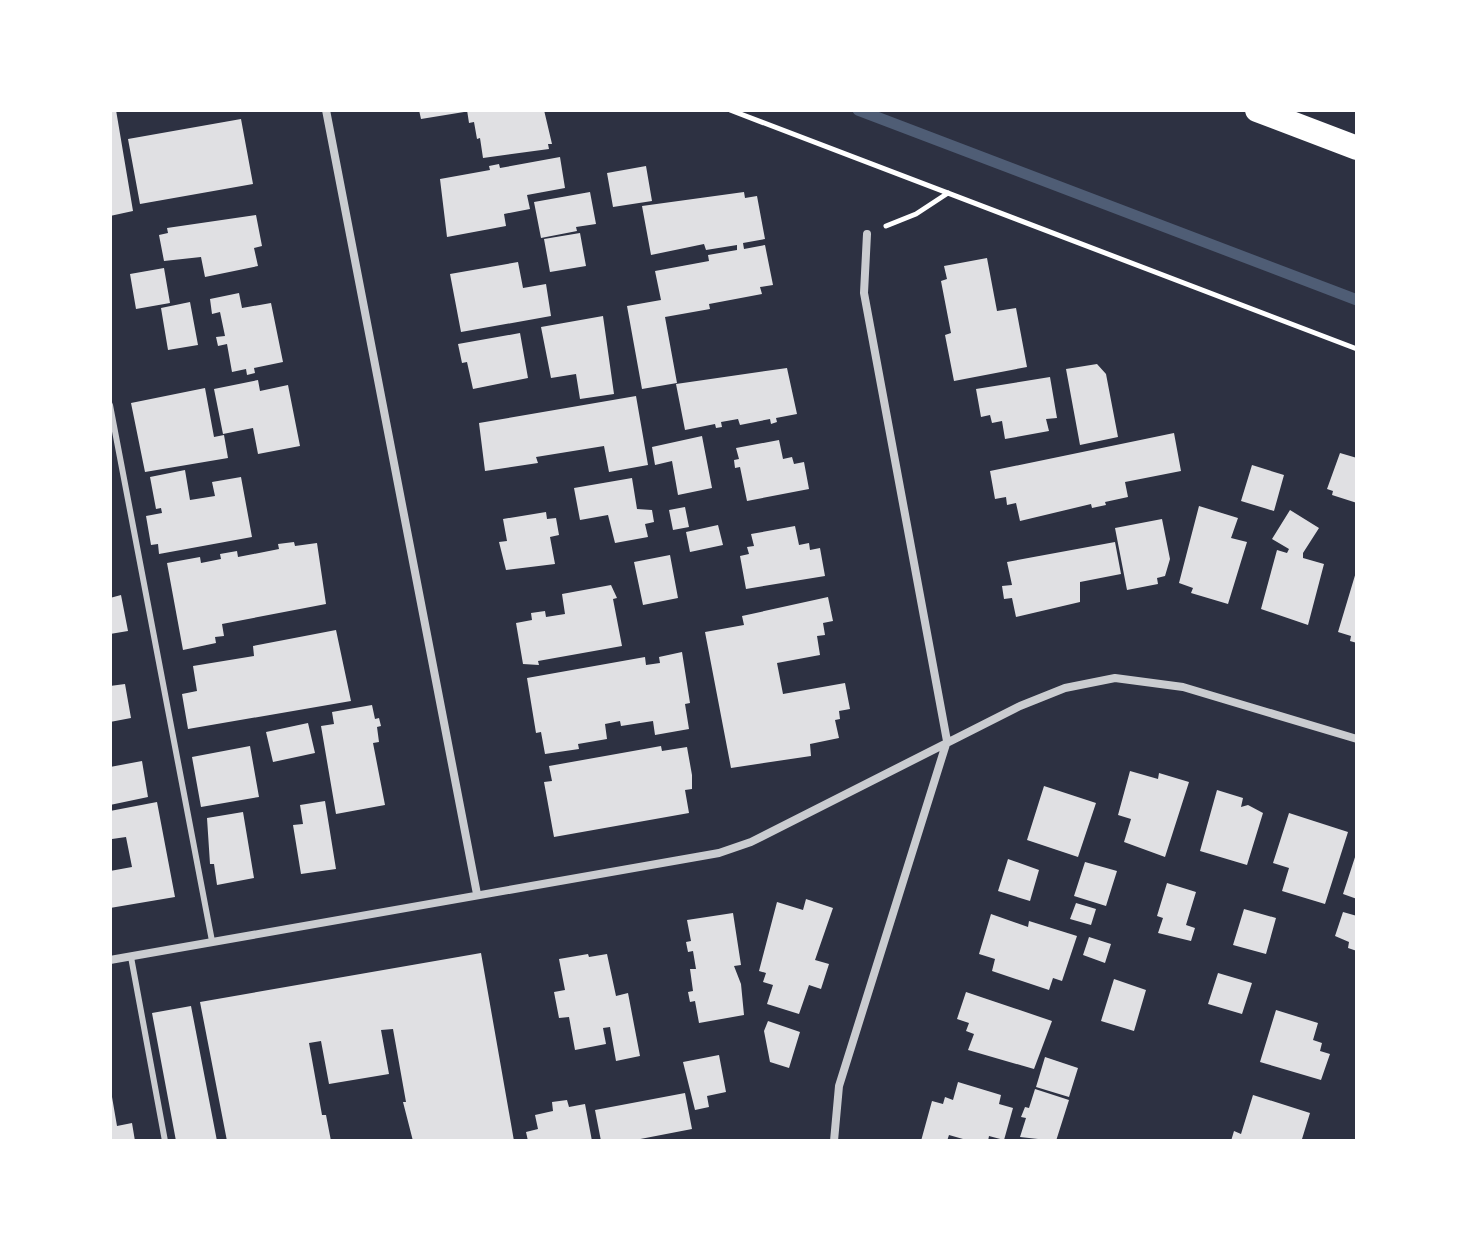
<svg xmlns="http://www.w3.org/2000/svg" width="1467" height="1251" font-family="Overpass,sans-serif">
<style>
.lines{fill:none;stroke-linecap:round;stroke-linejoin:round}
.stream{stroke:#4f5d75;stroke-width:11}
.building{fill:#e0e0e3}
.path{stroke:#fff;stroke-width:5}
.service{stroke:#caccd0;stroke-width:6}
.minor{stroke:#caccd0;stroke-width:8}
.motorway{stroke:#fff;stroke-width:24}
</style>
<rect width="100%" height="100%" fill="#2d3142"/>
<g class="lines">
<path class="stream" d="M858,110L1357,300"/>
</g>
<path class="building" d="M110,110H116L133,211L110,216Z
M419,110H464V112L421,119Z
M467,110H544L552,144H548L549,149L483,158L480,138L477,139L474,122L469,123Z
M241,119L253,184L140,204L128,139Z
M560,157L565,188L527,195L530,209L504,214L506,226L447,237L440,179L490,170L489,166L499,164L500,168Z
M646,166L652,201L613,207L607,173Z
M590,192L596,224L576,227L577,231L541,238L534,202Z
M744,192L745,198L757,196L765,239L743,243L744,249L765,245L773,285L760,287L762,294L709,304L710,309L665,317L677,383L642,389L627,306L661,300L655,271L709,261L708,255L737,250V245L706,250L704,244L651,255L642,206Z
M256,215L262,246L254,248L258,266L205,277L201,257L164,261L159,235L168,233L167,228Z
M580,233L586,266L550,272L544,239Z
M987,258L997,311L1016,308L1027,367L954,381L945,335L951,333L941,281L947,279L944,266Z
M518,262L523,288L546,284L551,316L461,332L450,274Z
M164,268L170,303L136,309L130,274Z
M239,293L242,308L271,303L283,362L254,368L255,373L247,375L246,369L232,372L227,344L218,346L216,337L225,336L220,312L212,314L210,299Z
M190,302L198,345L168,350L161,308Z
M603,316L614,394L580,399L576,374L551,378L541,327Z
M520,333L528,378L473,389L467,362L462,363L458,344Z
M1097,364L1106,374L1118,437L1080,445L1066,369Z
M787,368L797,414L776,418L777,422L771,424L770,419L740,425L738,419L721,422L722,427L716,428L715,424L685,430L676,384Z
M1050,377L1057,418L1046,419L1049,431L1005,439L1002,421L992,423L990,415L981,417L976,389Z
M258,380L260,391L288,385L300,446L258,454L253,428L223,434L214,389Z
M205,388L214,437L224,435L228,458L145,472L131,403Z
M636,396L648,465L609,472L604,446L536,457L538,463L485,471L479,423Z
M1174,433L1181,471L1125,482L1128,497L1105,502L1106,505L1092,508L1091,504L1020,521L1016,503L1007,505L1006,497L995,499L990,471Z
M702,436L712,488L678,495L672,461L655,465L652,447Z
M779,440L783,459L792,457L794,464L804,462L809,489L747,501L740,467L735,468L734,460L739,459L736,448Z
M1340,453L1357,458V503L1332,495L1333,491L1327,489Z
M1252,465L1284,475L1274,511L1241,501Z
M185,470L190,500L215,496L212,482L241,477L252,537L159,554L158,544L151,545L146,516L162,513L161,508L156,509L150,477Z
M632,478L637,509L652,510L654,522L645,524L648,537L615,543L608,515L580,520L574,488Z
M1199,506L1238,518L1231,538L1247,542L1228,604L1191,593L1193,588L1179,583Z
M685,507L689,527L673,530L669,510Z
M1290,510L1319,528L1303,553V558L1324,564L1308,625L1261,609L1277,550L1287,553L1289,549L1272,539Z
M546,512L547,519L556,518L559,535L550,537L555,564L506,570L499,542L507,541L503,519Z
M1162,519L1170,559L1165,576L1157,578L1158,584L1127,590L1115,528Z
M718,525L723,545L690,552L686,532Z
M795,526L799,545L809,543L810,550L820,548L825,576L746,589L740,556L749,554L747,547L754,546L751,534Z
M294,542L295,546L317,543L326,604L222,624L224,636L215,637L216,643L183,650L167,563L200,557L201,563L221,559L220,554L237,551L238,557L279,549L278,544Z
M1115,542L1121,574L1080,582V602L1016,617L1012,598L1004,599L1002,586L1012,585L1007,562Z
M670,555L678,598L643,605L634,562Z
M1356,572H1357V643L1350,641L1351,636L1338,632Z
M611,585L617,598L613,599L622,646L538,661L539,665L523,664L516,623L532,620L531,613L545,611L546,617L565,614L562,594Z
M121,595L128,631L110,634V598Z
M828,597L833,621L823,623L825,635L817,636L820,655L777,663L783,694L845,683L850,709L839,711L840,719L835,720L839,738L810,744L811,756L731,768L705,632L744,625L742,616Z
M336,630L351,701L188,729L182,694L197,691L193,666L254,656L253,646Z
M682,652L690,703L685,704L689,729L655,735L653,721L621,726L620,721L605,724L607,739L578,744L579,749L545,754L541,732L536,733L527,678L645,657L646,665L660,663L659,657Z
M125,684L131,718L110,722V686Z
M372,705L375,719L379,718L381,726L377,727L379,742L373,743L385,805L336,814L321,726L334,724L332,712Z
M308,723L315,753L273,762L266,732Z
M250,746L259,797L201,807L192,757Z
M661,746L662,751L687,747L692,775V789L685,790L689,813L554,837L544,782L552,781L549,766Z
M142,761L148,797L110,805V767Z
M1130,771L1158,779L1159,773L1189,782L1165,857L1124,842L1131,819L1118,815Z
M1044,786L1096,803L1078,857L1027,840Z
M1217,790L1243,798L1241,807L1248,805L1263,813L1247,865L1200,851Z
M325,801L336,869L301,874L293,825L303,824L300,805Z
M157,802L175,897L110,908V871L132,867L126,837L112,839L110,811Z
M243,812L254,878L217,885L214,864H210L207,818Z
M1289,813L1348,832L1325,904L1282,891L1289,868L1273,863Z
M1357,851V899L1343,894Z
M1008,859L1039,870L1030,901L998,891Z
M1085,862L1117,871L1106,906L1074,896Z
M1167,883L1196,892L1186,925L1195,928L1191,941L1158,933L1163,918L1157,916Z
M806,899L833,908L815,960L829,964L821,989L809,985L799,1014L767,1004L773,985L763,982L766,973L759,971L777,902L803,910Z
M1076,903L1096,909L1091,925L1070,919Z
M1244,909L1276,918L1266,954L1233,945Z
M1343,912L1357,916V951L1348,948L1349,942L1335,936Z
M733,913L741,965L734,966L741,984L744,1015L699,1023L695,1001L690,1002L688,992L693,991L690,969H696L693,951L688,952L686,942L691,941L687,920Z
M991,914L1028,927L1029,921L1077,936L1062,981L1053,978L1049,990L992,971L995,959L979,954Z
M1089,937L1111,944L1105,963L1083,955Z
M481,953L514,1141H413L403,1102H406L393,1029L381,1030L389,1074L329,1084L321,1041L309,1043L322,1115H326L331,1141H227L200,1002Z
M588,954L589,957L607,954L616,996L628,993L640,1056L616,1061L610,1027L603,1028L606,1044L575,1050L569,1017L559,1018L554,992L565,990L559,959Z
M1218,973L1252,983L1242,1014L1208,1004Z
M1114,979L1146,990L1134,1031L1101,1021Z
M966,992L1052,1021L1034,1069L968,1050L974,1034L966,1031L969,1023L957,1019Z
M191,1006L217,1141H176L152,1013Z
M1276,1010L1318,1023L1313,1040L1322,1043L1320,1051L1330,1054L1321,1080L1260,1062Z
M768,1021L800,1032L789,1068L770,1062L764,1031Z
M719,1055L726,1092L707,1096L709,1107L695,1110L683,1062Z
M1045,1057L1078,1068L1069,1097L1036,1087Z
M958,1082L1001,1095L999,1104L1013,1108L1004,1140L989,1136L988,1141H970L949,1135L947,1141H921L932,1101L943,1104L945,1097L953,1100Z
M1035,1089L1069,1100L1056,1141L1020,1137L1026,1118L1021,1117L1025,1107L1029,1108Z
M685,1093L692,1129L630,1141H601L595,1110Z
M1253,1095L1310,1113L1302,1139L1231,1141L1234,1131L1241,1134Z
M112,1097L117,1126L132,1123L135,1141L110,1140Z
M567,1100L569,1107L585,1104L592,1141H528L526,1132L538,1129L535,1115L553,1111L552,1102Z"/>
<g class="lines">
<path class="path" d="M730,110L1357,349
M886,226L916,214L948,193"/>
<path class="service" d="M110,405L212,941
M131,957L165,1141"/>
<path class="minor" d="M326,110L477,894
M110,960L719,853L751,842L1020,706L1065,688L1115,678L1183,687L1357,739
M834,1141L839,1086L947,741L864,293L867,234"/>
<path class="motorway" d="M1257,110L1357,148"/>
</g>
<rect width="1467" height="1251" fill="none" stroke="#ffffff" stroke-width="224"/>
</svg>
